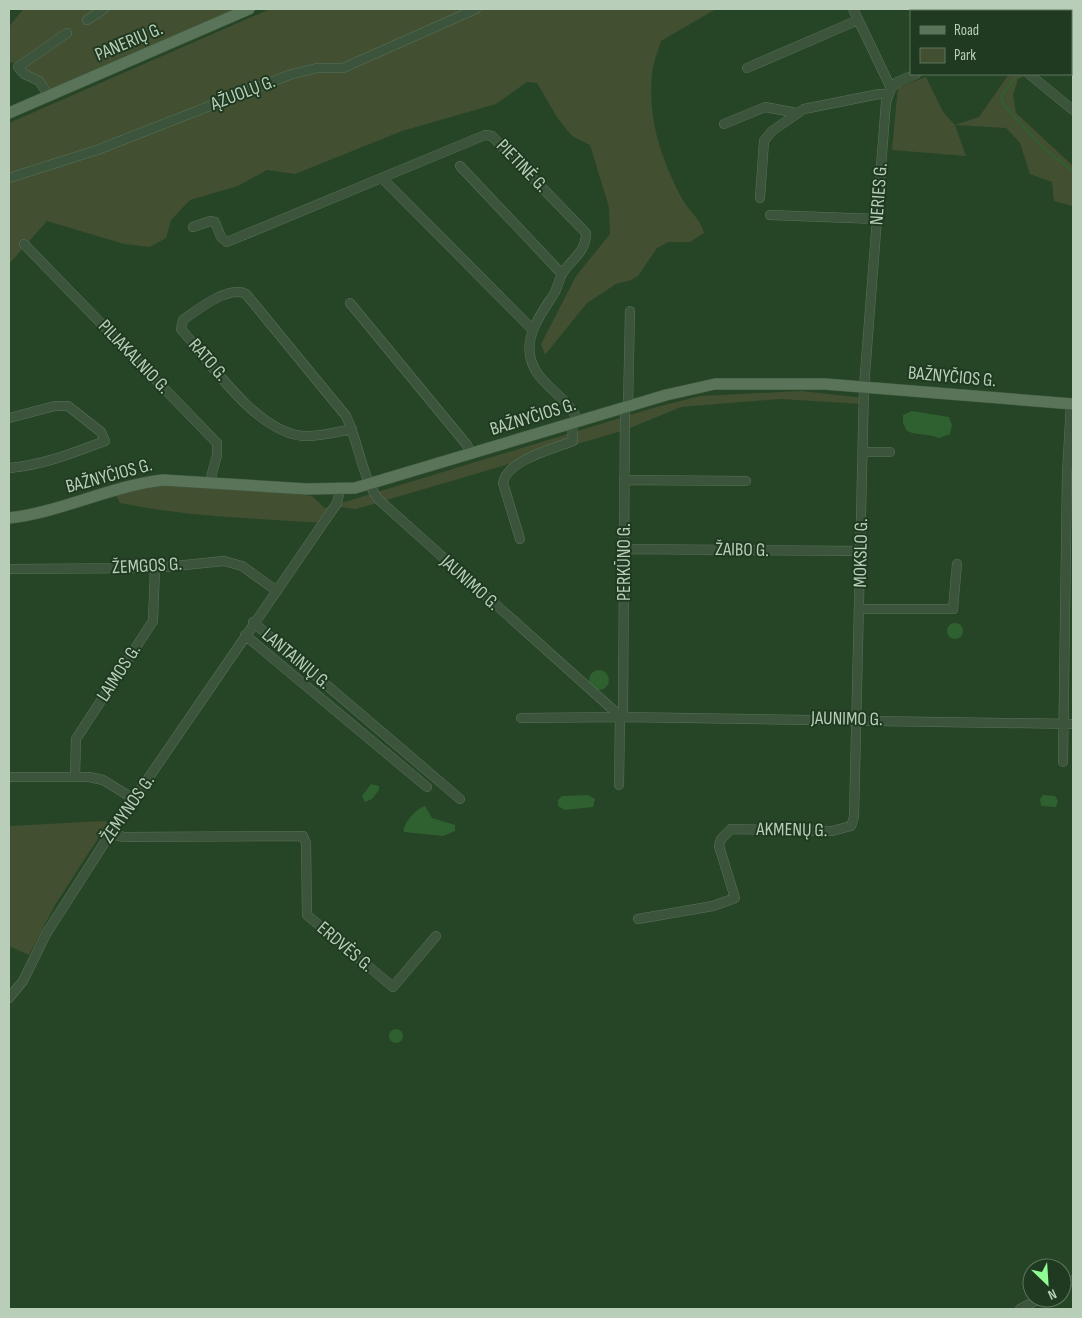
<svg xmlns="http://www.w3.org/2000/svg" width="1082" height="1318" font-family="'Sofia Sans Condensed',sans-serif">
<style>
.green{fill:#434f31}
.water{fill:#2f6030}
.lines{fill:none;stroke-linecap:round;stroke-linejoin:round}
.stream{stroke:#2f6030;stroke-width:2}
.minor-casing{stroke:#59725a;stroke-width:10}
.major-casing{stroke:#445e45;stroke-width:12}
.minor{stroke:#3b543b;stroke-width:9}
.major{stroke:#597459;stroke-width:11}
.labels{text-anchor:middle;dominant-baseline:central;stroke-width:4;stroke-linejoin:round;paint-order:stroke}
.street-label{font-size:19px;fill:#b8ceb9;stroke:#1f3a20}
</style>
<rect width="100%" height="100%" fill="#264526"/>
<path class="green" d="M23,9H240L44,92C33,75 22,80 13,62L9,64V27Z
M270,9H468L344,66L316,67L9,176V123Z
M480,9H716L661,41C658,51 653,63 652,74C648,119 660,155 680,195C687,210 700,217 704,233L690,242H668L657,248L638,276L631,280L616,284L587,303L545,355L541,344L576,276L610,234L609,207L590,145L572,136L558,119L537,83L527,82L496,104L402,131L295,174L267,170L238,186L190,200L171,220L166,238L150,247L124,244L47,221L9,264V179L245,93L317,71L344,69Z
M1009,74H1029L1018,79L1013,95L1016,113L1073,166V206L1054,201L1052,182L1030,174L1020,143L1006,128L955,125L966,156L892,150L898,87L926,77L943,112L955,125L979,117Z
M801,391L864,398V404L780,399L681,407L625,430L356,509L341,507L329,523C260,519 188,517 120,503L116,495L163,484L265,490L312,496L325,508L653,408L700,396Z
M105,821L108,823L55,905L29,955L9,946V826Z"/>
<path class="water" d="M912,411L949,417L952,425L950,434L939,438C928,433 917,436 907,431L903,423V415Z
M947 631a8 8 0 1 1 16 0a8 8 0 1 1-16 0Z
M589 680a10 10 0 1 1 20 0a10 10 0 1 1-20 0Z
M371,784L379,786V790L372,799L365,802L362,796Z
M588,795L595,799L593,807L565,810L558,806V800L562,796Z
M1043,795L1055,796L1058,801L1056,807L1041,806L1040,799Z
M425,806L432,818L455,825V831L443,836L404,832C402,824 417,808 425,806Z
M389 1036a7 7 0 1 1 14 0a7 7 0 1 1-14 0Z"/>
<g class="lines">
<path class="stream" d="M1071,21L1073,19
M1017,74L1001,97L1004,105L1044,149L1073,171"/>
<g class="minor-casing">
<path id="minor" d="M1027,11L1029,9
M87,20L104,9
M747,68L858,20
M1029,74L1073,110
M891,88L897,82L916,74
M49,96L39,81L24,74L18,67L67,33
M724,124L765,107L797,113
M460,166L562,274
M9,178L97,150L289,75L317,68H343L476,9
M382,178L533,330
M760,198L764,141L772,131L804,109L879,94H888
M770,215L877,219
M193,227L210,221L215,222L221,237L227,242L485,135L492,136L586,233C586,253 571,259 562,274C559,280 558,286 555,292C544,310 526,332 530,355C534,384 568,395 578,421
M24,244L217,443V455L210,481
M350,303L467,445L472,454
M628,406L630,311
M9,418L55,406H68L101,432L105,441C73,453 43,465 9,468
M352,429C336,432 320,437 303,436C256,432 210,362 181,329L183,320C197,310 228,285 246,294L346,416C359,443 361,474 378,499L620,716L619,785
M863,452H890
M624,480L746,481
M520,539L503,483C507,460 553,449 573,441L572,423
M624,549L861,551
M9,569L155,568L224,561L242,566L277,591
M860,609H953L957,564
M253,622L460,799
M245,635L427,787
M623,717L625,407
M521,718L623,717L1073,724
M1063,762L1067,473L1071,404
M75,776L76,739L153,621L155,568
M9,777H89L103,780L134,799
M110,834L124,837L303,836L306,843L307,915L393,987L436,936
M638,919L713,906L735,898L719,846L721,839L731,829L832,831L851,826L854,817L864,387L886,102L891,88L853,9
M9,998L23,981L46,934L110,834L337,503L340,490
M1062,1286L1073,1280
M1020,1309L1041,1298"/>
</g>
<g class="major-casing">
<path id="major" d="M9,113L249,9
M9,518C62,512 110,486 163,480L307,489L355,488L666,395L715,384H825L1073,404"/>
</g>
<use href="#minor" class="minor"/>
<use href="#major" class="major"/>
</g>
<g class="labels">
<g class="street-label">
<text transform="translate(129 42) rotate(-23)">PANERIŲ G.</text>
<text transform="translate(243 93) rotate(-21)">ĄŽUOLŲ G.</text>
<text transform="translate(522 166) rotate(46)">PIETINĖ G.</text>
<text transform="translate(879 194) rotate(-86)">NERIES G.</text>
<text transform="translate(134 357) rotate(46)">PILIAKALNIO G.</text>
<text transform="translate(208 360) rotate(49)">RATO G.</text>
<text transform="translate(952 377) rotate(5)">BAŽNYČIOS G.</text>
<text transform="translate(533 417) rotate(-17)">BAŽNYČIOS G.</text>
<text transform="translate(109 476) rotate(-15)">BAŽNYČIOS G.</text>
<text transform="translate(742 550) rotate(1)">ŽAIBO G.</text>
<text transform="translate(861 553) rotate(-89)">MOKSLO G.</text>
<text transform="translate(624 562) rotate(-90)">PERKŪNO G.</text>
<text transform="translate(147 566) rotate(-3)">ŽEMGOS G.</text>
<text transform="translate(470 583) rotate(42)">JAUNIMO G.</text>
<text transform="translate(296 659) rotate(40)">LANTAINIŲ G.</text>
<text transform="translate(119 673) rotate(-57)">LAIMOS G.</text>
<text transform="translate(847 719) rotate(1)">JAUNIMO G.</text>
<text transform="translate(128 809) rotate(-55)">ŽEMYNOS G.</text>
<text transform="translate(792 830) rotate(1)">AKMENŲ G.</text>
<text transform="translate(345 947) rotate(40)">ERDVĖS G.</text>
</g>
</g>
<rect width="1082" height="1318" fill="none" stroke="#b8ceb9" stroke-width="20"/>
<rect x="910" y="10" width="162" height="65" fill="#1f3a20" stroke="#5c755d"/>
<rect x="920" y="26" width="25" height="8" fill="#597459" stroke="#5c755d"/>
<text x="954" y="35" font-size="15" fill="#b8ceb9">Road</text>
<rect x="920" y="48" width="25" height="15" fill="#434f31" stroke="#5c755d"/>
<text x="954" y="60" font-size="15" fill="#b8ceb9">Park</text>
<g transform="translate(1047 1283) rotate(155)"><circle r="24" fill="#1f3a20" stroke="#5c755d"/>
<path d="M0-4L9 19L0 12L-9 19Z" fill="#8ffc93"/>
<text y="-8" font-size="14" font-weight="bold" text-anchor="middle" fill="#b8ceb9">N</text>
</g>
</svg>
